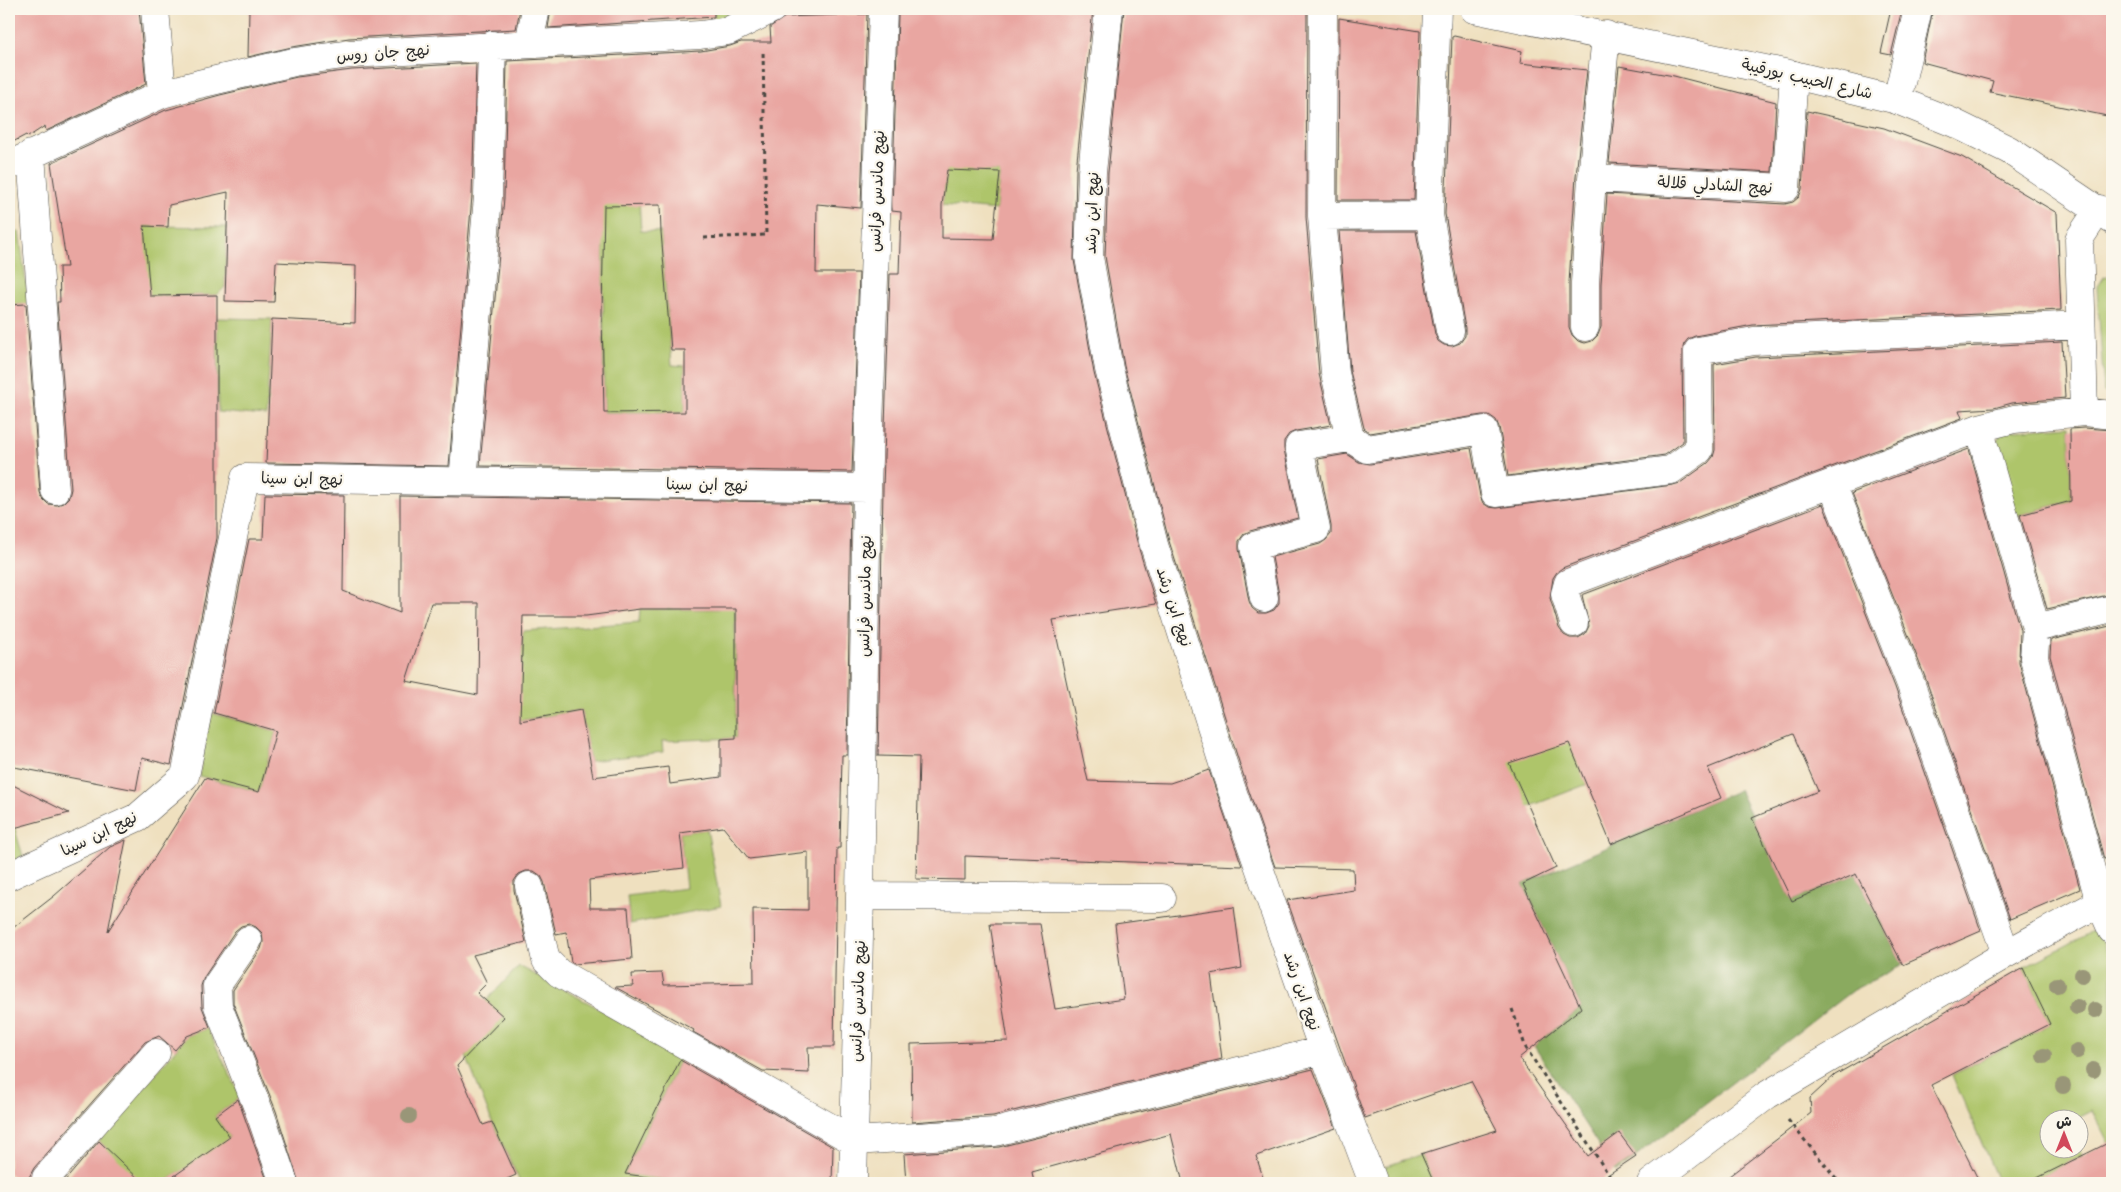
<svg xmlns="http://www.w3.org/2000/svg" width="2121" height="1192" font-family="'Architects Daughter','Playpen Sans Arabic',sans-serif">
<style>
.green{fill:#aec56b;stroke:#6c784b}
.forest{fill:#8aaa5f;stroke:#5a6a45}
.building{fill:#e9a6a1;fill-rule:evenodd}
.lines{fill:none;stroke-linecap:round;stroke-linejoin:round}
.minor-casing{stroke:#484641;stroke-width:29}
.major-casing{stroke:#484641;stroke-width:29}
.path{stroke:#484641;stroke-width:3;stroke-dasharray:4 4;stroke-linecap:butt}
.minor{stroke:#fff;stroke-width:28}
.major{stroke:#fff;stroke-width:28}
.tree{fill:#999678}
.labels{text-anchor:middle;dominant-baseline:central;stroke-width:4.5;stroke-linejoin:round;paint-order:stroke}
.street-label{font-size:16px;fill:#2b2b2b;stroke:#fbf7ec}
</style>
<rect width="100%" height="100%" fill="#fbf7ec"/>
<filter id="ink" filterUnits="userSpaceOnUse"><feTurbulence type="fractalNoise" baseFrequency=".02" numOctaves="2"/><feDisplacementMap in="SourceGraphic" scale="10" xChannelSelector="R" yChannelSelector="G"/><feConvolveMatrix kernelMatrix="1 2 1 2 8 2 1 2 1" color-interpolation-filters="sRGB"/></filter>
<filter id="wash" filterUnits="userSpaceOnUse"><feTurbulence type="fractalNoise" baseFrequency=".0096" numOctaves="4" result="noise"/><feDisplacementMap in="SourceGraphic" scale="20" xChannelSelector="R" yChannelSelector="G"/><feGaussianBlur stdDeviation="1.12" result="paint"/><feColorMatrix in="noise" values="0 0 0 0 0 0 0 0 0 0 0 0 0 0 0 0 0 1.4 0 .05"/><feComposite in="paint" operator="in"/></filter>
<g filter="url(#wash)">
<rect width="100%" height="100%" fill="#efe0bf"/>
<path class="green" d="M714,9H738L714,24Z
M964,40L987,171L1000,172L996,210L942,205Z
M638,183L641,231L661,232L672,365L685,366V412H604L603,248L593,193Z
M144,226L227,227L225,287L217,295L147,296Z
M19,231L29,304L9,305V232Z
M2112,275V399L2104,392L2097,288L2104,277Z
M217,318L272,319L266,416L218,412Z
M2070,426L2071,501L2016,516L1996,443L2002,431Z
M735,605L736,738L662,741L663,752L590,761L581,710L518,721L523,631L639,622L640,609H718Z
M1537,687L1598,780L1528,807L1477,774Z
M211,713L276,731L259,792L199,776Z
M9,810L23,856L9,863Z
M707,829L721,906L630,924L627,896L686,888L680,833Z
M2098,929L2112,960V1150L2092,1110L2074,1119L2048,1120V1150H2078L2079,1147L2083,1155L2040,1177L2044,1183H1999L1952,1075L2050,1024L2023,968Z
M519,966L683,1053L625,1174L692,1183L520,1182L492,1122L466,1056L486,1001Z
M207,1028L241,1097L215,1116L231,1138L164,1183H147L145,1181L142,1183H85L83,1181L111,1153L99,1141L187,1036Z
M1421,1154L1434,1183H1390L1384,1167Z"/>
<path class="forest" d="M1739,790L1792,901L1856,874L1903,965L1853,990L1616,1172L1534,1046L1581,1008L1523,884Z"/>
<g id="blocks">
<path class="building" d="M9,9H139L146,84L46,131L45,126L28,137L26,135L9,144Z
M249,9H520L516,29L349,38L292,47L248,57Z
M551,9H714V17L548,28Z
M908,9H1093L1076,170L1074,260L1094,373L1139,549L1156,604L1053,620L1088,781L1170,783L1209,770L1242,866L965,856V880L916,879L919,757L878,756L883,488L890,274H899L901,212L892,211L898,14L908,13ZM947,170L1000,172L993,239L942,238V205Z
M1124,9H1306L1307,12L1306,217L1319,374L1331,425L1296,431L1289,434L1284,441V449L1298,518L1250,531L1244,534L1239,541V549L1249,601L1252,608L1258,613H1266L1274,610L1279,603V595L1272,557L1320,544L1326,540L1331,534V526L1318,459L1347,454L1359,462L1370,464L1471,448L1480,496L1483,503L1489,507L1497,508L1673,485L1680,483L1708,463L1713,457L1715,450L1714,364L1756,357L2062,342L2065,398L2012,403L1994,408L1959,410L1962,418L1562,568L1557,572L1553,578L1550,598L1559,628L1564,635L1570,638H1578L1585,634L1589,626L1582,595L1823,504L1895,687L1981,931L1903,965L1856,874L1792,901L1752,818L1818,791L1793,734L1708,768L1721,798L1611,844L1569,743L1509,763L1556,868L1523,884L1581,1008L1519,1058L1588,1156L1619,1133L1636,1156L1603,1178L1607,1183H1434L1421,1154L1497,1130L1471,1081L1365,1118L1287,900L1354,890L1353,869L1275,867L1241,768L1169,541L1124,366L1105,256L1108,173Z
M1891,9H1902L1891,55L1881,53Z
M1933,9H2112V117L1990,92L1993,81L1922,62Z
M867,14L861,208L817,204L816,273H859L852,472L480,466L504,198L507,61L701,51L730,46L741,42H771L770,27L785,17ZM660,205L661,232L671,350H685V412L604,413L602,313L604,206Z
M1339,18L1420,31L1414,200H1338Z
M1454,36L1522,51L1520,63L1587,70L1576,176L1569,283V327L1572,335L1578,341L1585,343L1592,341L1598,335L1601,327V284L1607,194L1785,204L1793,202L1799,197L1802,189L1807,111L1884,128L1962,157L2057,213L2061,310L1753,325L1695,336L1688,339L1684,344L1682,351L1683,442L1665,455L1508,476L1499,427L1496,420L1489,415H1482L1370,433L1364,428L1350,371L1339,231H1416L1435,334L1438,341L1444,345L1452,346L1460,343L1465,336V328L1445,214L1452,37Z
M476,63L472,196L449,466L266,463L272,319L355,323L356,266L276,262L274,302L225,301L228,192L169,205L168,227L144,226L150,296L217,295V538L171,765L142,758L136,790L9,766V305L26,304L40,492L42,498L48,504L57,505L63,503L69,497L71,489L57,302H60L59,267H67L51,163L166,110L220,95L297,77L352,70Z
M1619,66L1674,76L1776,102L1772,172L1609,163Z
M2084,428L2112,430V594L2047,609L2020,515L2071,501L2070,429Z
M1969,449L2020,630L2019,662L2080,889L2010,919L1925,677L1852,493Z
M265,494L344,495L343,591L400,613V496L851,503L847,755H842L840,848H837L834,1047H808L809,1073L763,1071L693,1032L694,1030L615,987L633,986L632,974L662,973L664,985L754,983L753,909L808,910V852L749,859L723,827L680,833L684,868L589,880L590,908H628L632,959L574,964L571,962L566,932L556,934L544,882L541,876L534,871H526L519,874L514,881V890L526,942L473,955L487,983L477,993L504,1017L457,1066L483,1125L492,1122L516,1175L498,1183H299L276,1111L233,1003V990L261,949L263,942L262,933L256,927L249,924L241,926L235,931L204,977L201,986L202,1007L210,1027L187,1036L175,1050L159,1036L145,1042L34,1168L26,1183H21L9,1173V931L54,896L110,847L126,840L108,931L205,778L259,792L276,731L214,713L249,539H263ZM431,603H479L478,695L406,681ZM640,609H736V738L721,739V777L670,784L668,767L593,777L581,710L520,721L523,616H586Z
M2110,626L2112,634V857L2104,859L2050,656L2051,640Z
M9,783L69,813L14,828L9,810Z
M1234,907L1242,968L1211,974L1222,1059L993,1116L912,1122L911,1044L1008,1041L990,924H1040L1055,1009L1124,999L1115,924Z
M2023,968L2050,1024L1931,1085L1980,1183H1720L1811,1113L1810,1098L1835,1075Z
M680,1060L833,1147L832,1183H692L625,1174Z
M1313,1069L1336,1128L1256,1156L1265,1183H1183L1171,1134L1032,1172L1034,1183H906L904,1154L999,1147Z
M238,1099L268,1183H164L230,1137L215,1116Z
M99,1141L143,1183H63Z
M2112,1141V1183H2027Z"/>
</g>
</g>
<g filter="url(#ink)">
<use href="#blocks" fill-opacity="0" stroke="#484641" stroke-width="1"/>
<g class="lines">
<g class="minor-casing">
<path id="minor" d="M155,9L162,94
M1109,9L1092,172L1089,257L1109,369L1154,545L1226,773L1323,1050L1373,1183
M1323,9L1322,216L1335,373L1350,438
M1437,9L1429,215L1450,331
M1606,35L1592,178L1786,188L1794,75
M529,43L536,9
M1897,100L1918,9
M31,154L55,490
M9,165L162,94L199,84L294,62L350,54L700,35L728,31L772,9
M2099,209L2079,239L2084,412L2112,415
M1322,216L1429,215
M1585,327V283L1592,178
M1979,428L2036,628L2034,658L2100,903L2112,930
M463,481L488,197L492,45
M1832,484L1910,682L2006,954
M1264,598L1254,546L1316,529L1299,446L1350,438L1367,449L1484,430L1495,493L1671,470L1699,450L1698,351L1754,341L2081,325
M1574,623L1565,594L1568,583L1979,428L2014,419L2084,412
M2036,628L2112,609
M9,876L138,817L185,776L245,478L867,488
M529,886L546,960L559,973L854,1141L995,1132L1323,1050
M860,896L1162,898
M248,940L217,985L218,1006L261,1116L284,1183
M46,1183V1178L156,1053
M853,1183L860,896L867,488L883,9
M1651,1183L1767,1095L2006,954L2112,896"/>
</g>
<g class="major-casing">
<path id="major" d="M1474,9L1794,75L1897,100L1954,123L2009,150L2112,220"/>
</g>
<path class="path" d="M704,238L766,235L763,49
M1512,1009L1526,1048L1614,1183
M1788,1120L1840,1183
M649,1183L650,1178"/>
<use href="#minor" class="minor"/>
<use href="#major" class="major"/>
</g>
<g class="tree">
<circle cx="2082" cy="975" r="8"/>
<circle cx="2057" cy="985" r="8"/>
<circle cx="2077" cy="1007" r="8"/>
<circle cx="2095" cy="1010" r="8"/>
<circle cx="2077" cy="1051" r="8"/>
<circle cx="2044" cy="1056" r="8"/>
<circle cx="2093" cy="1070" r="8"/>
<circle cx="2063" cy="1086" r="8"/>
<circle cx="409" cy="1116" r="8"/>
</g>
</g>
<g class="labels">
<g class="street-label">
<text transform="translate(383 53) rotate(-4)">نهج جان روس</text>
<text transform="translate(1807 79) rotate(13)">شارع الحبيب بورقيبة</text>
<text transform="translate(1715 185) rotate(3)">نهج الشادلي قلالة</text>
<text transform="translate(877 191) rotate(-88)">نهج ماندس فرانس</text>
<text transform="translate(1092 213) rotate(-88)">نهج ابن رشد</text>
<text transform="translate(302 479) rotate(1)">نهج ابن سينا</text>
<text transform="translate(707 485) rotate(1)">نهج ابن سينا</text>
<text transform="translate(865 596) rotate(-89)">نهج ماندس فرانس</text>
<text transform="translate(1174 607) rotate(72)">نهج ابن رشد</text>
<text transform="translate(99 834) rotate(-26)">نهج ابن سينا</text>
<text transform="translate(1302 991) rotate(71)">نهج ابن رشد</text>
<text transform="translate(858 1001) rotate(-88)">نهج ماندس فرانس</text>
</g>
</g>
<rect width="2121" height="1192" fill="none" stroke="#fbf7ec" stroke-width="30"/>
<g transform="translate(2064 1134)"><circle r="24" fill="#fbf7ec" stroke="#a8a59f"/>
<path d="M0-4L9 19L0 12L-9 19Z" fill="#d1495b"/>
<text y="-8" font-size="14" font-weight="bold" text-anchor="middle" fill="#2b2b2b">ش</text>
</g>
</svg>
